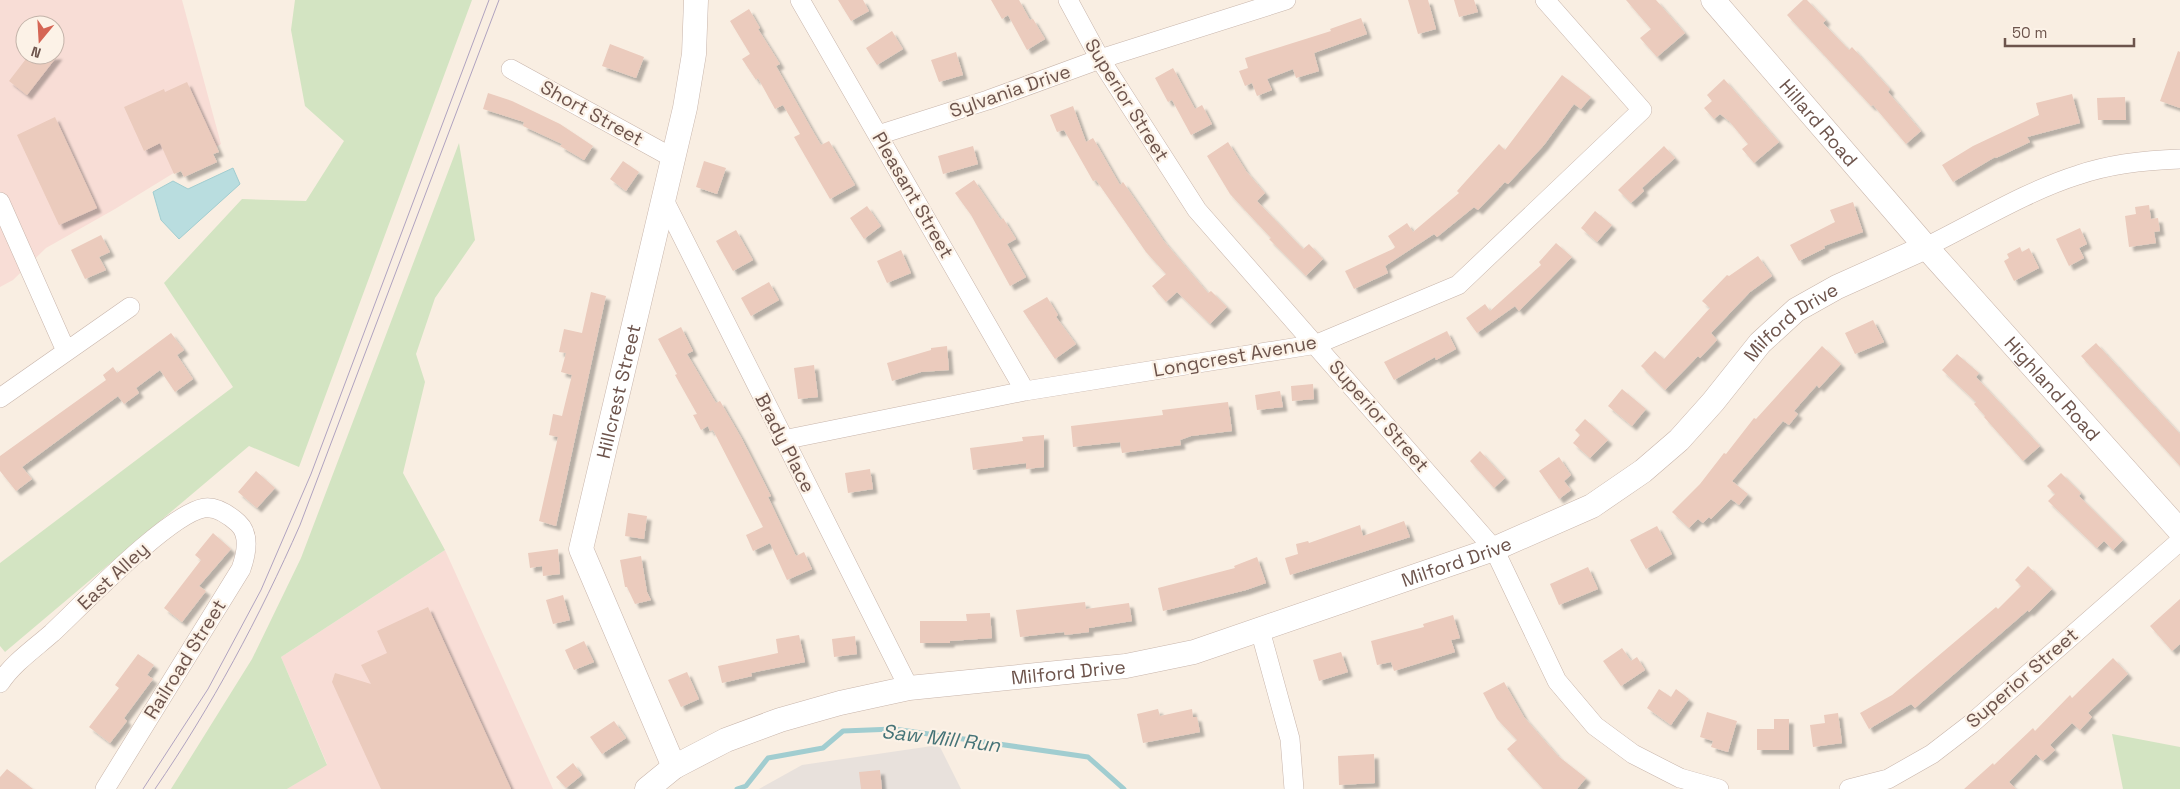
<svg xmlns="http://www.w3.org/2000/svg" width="2180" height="789" font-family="'Space Grotesk',sans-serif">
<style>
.commercial{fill:#f8ddd6;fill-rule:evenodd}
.industrial{fill:#e8e1dc}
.green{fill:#d3e4c2}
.water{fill:#b9dddf;stroke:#a1cdd0}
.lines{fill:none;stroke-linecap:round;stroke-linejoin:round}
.stream{stroke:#a1cdd0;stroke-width:5}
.building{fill:#ebcbbd;filter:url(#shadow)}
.minor-casing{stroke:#c8b5ab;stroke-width:20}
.tertiary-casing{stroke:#c8b5ab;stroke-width:25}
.minor{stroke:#fff;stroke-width:19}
.tertiary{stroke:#fff;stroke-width:24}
.tram{stroke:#b0a3c0;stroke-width:1}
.labels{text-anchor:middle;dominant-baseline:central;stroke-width:4.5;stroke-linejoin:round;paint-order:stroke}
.street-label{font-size:19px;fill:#6d544c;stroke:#fcf2e7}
.water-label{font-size:20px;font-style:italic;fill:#457377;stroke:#fcf2e7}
</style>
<defs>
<filter id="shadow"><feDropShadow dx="4.5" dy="4.5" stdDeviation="1" flood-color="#0004"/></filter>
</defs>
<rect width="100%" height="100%" fill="#f9eee2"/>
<path class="commercial" d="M0,0H182L221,144L115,209L46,248L13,280L0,287ZM25,25H55V55H25Z
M445,550L553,789H287L327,764L281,657Z"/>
<path class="industrial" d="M939,745L961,789H759L802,765Z"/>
<path class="green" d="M295,0H472L299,467L249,446L5,652L0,646V563L233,387L164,283L242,199L306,201L344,141L305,106L291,30Z
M459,143L475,240L435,298L416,354L425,382L403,473L445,550L281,657L327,765L287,789H171L252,659L301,558Z
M2112,734L2180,747V789H2123Z"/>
<path class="water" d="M233,168L240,184L179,239L161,220L153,192L173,181L188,189Z"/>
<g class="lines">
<path class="stream" d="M737,789L746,786L768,758L823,748L843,731L894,729L1088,757L1124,789"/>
</g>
<path class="building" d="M838,0H863L869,11L851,21Z
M991,0H1019L1030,20L1033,19L1045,39L1027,50L1008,15L1002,19Z
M1408,0H1428L1436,29L1418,34Z
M1454,0H1474L1478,12L1459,17Z
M1626,0H1656L1685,33L1657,57L1640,38L1651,29Z
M1803,0H1807L1826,20L1823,23L1849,50L1852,47L1890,89L1888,92L1921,131L1906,144L1873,105L1871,106L1787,15Z
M749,9L760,28L758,29L780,64L776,66L811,128L821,145L829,141L855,185L830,199L794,137L800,134L783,105L775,109L758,78L756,80L742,59L750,54L730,21Z
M1361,18L1367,34L1314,53L1319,71L1296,78L1293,69L1267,79L1272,90L1257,96L1252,83L1245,86L1239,71L1248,68L1245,58L1331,31L1330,29Z
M892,31L903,49L877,65L866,48Z
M610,44L644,57L636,78L602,66Z
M2178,51L2180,52V108L2160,101Z
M956,52L963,75L939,82L931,60Z
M29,55H58L27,95L9,81Z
M1173,68L1195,109L1202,105L1212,124L1191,135L1172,100L1168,102L1155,78Z
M1562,75L1591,97L1581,109L1574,104L1544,145L1508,184L1505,182L1478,210L1474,207L1437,237L1434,234L1385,266L1388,273L1354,289L1345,271L1393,249L1395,247L1388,236L1407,223L1413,232L1459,193L1457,191L1499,144L1505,150Z
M1724,79L1779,142L1754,163L1742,149L1748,144L1729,121L1720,114L1714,119L1704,108L1712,101L1707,95Z
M187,82L219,152L213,154L217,162L184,177L181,171L174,174L160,143L144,151L124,107L164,89L165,92Z
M488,93L512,101L560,124L593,146L584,160L560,146L562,144L523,126L524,122L483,109Z
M2072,94L2080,123L2027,137L2030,142L1996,158L1995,157L1953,182L1942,165L1973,146L2039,115L2036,103Z
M2125,97L2126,120H2098L2097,98Z
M1073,106L1086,142L1093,138L1120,185L1123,182L1163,240L1208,293L1211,291L1227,307L1210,324L1177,292L1166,302L1152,286L1166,274L1146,252L1096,180L1093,181L1064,130L1057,132L1050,115Z
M55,117L97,208L59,225L17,135Z
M1228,142L1246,171L1265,193L1257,201L1303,249L1309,244L1323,259L1306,276L1269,239L1271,238L1230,194L1207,156Z
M973,146L978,164L943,174L938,156Z
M1664,146L1675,158L1642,188L1644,191L1631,203L1618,190Z
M623,161L639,172L626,191L610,179Z
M704,161L726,168L717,194L696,187Z
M974,180L1001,220L1003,218L1016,239L1007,244L1026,277L1010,286L971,215L955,193Z
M1853,202L1863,232L1824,246L1825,248L1799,261L1790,245L1835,222L1830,210Z
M2149,205L2151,219L2158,218L2160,231L2154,232L2156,243L2129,247L2125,216L2136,214L2135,207Z
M867,206L881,226L864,239L850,218Z
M1595,211L1612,225L1597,242L1581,228Z
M2080,228L2087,244L2079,248L2084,258L2069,266L2056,239Z
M736,230L753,260L733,271L716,241Z
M101,235L110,252L99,257L106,270L85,279L71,250Z
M1556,243L1572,257L1519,311L1515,306L1477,333L1466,318L1485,304L1490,311L1541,265L1539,262Z
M2020,247L2022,252L2029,248L2039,268L2014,281L2004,261L2009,258L2007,254Z
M901,250L911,273L887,283L877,261Z
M1758,256L1772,276L1750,292L1711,333L1717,340L1700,358L1698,356L1665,390L1641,366L1655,351L1664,359L1710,308L1702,301L1727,275L1729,276Z
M769,282L779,300L751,316L741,298Z
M591,292L606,296L556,526L539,521L558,437L549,435L553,414L562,416L572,375L561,372L566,353L559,352L564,329L582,333Z
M1047,297L1058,315L1056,317L1076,344L1055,359L1023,311Z
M1873,320L1884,342L1855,354L1845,333Z
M681,327L693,351L687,354L716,403L720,401L742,439L771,496L768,497L796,556L804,552L812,569L787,580L770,543L753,551L746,535L763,527L713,430L710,431L708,426L701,430L693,415L697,414L675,375L677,374L658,339Z
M1447,331L1456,349L1436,360L1435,357L1394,380L1384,362Z
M171,333L184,350L177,355L193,379L175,392L160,370L136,388L139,393L124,404L118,396L22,467L32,479L16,491L0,471V456L106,380L103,375L113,367L117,373Z
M2096,343L2180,434V466L2081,356Z
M947,346L949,370L921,372L892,381L887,363L931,350V348Z
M1822,346L1841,364L1819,388L1817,385L1794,411L1798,414L1789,425L1783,421L1732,481L1748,494L1739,505L1731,499L1711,519L1709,517L1703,523L1698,519L1689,528L1672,512L1700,484L1724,453L1726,454L1754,418L1756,419Z
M1957,354L1979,373L1976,377L2040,446L2023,461L1984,417L1985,416L1974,404L1976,402L1942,370Z
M814,365L818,397L798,399L794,368Z
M1313,384L1314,399L1292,401L1291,386Z
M1622,389L1646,409L1632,426L1608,406Z
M1280,391L1283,407L1257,410L1255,395Z
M1228,402L1232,431L1191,436L1180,440L1181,445L1122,453L1120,442L1073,447L1071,426L1163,415L1162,410Z
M1585,419L1608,440L1590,458L1573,443L1580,435L1575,430Z
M1044,435V467L1026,469V463L973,470L970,448L1023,441L1022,437Z
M1480,451L1505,478L1494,488L1470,461Z
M1559,457L1571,475L1564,481L1571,490L1559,499L1539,471Z
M870,469L873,489L848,493L845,473Z
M256,471L275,488L257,508L238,492Z
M2061,473L2081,493L2079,496L2123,540L2113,550L2104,541L2097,548L2048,501L2055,494L2047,486Z
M628,513L647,516L644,539L625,536Z
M1404,521L1410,537L1290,575L1285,558L1298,554L1296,544L1308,541L1309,543L1360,525L1363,536Z
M1657,526L1672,554L1646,569L1630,540Z
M213,533L231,549L199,586L206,591L182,622L164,608L201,560L195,555Z
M558,549L560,574L543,576L542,566L530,568L528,553Z
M641,556L647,592L651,600L635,604L627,587H625L620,560Z
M1257,557L1266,583L1246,590L1163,611L1158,588L1235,568L1234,566Z
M2028,566L2052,589L2029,612L2028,610L1915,708L1911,704L1869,729L1860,713L1892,695L1996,607L1998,609L2021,586L2015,580Z
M1588,567L1598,589L1559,605L1550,584Z
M563,595L570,620L553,624L546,600Z
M2180,599V644L2172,651L2150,626Z
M1085,602L1086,609L1129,603L1132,621L1089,628V632L1065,635L1064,632L1020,637L1016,610Z
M428,607L511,789H381L332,682L335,673L371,684L361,665L387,653L377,631Z
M990,613L992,638L950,641V643H920V621H967L966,614Z
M1453,615L1460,638L1451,640L1455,652L1394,671L1391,662L1377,665L1371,641L1424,627L1423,624Z
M799,635L805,662L751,673L752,676L722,683L718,666L778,653L776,639Z
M855,636L857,654L834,657L832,639Z
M584,641L594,662L574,670L565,650Z
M1622,648L1631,661L1637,657L1645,670L1621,686L1603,661Z
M1341,652L1348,672L1319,681L1313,660Z
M138,654L154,665L147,675L153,679L124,718L127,721L110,743L89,727L119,688L115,685Z
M2113,658L2128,674L2088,713L2092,717L2080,730L2072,723L2050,745L2055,750L2043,761L2036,754L2009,782L2016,789H1964L1993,763L1994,765L2033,728L2035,731L2070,695L2072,698Z
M687,672L699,699L681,707L668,680Z
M1504,682L1524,717L1558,756L1586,778L1577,789H1543L1507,749L1517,740L1497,719L1483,693Z
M1659,689L1671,697L1676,689L1689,699L1671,725L1647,708Z
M1158,709L1160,716L1192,709L1193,717H1197L1200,732L1143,743L1137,714Z
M1707,712L1737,721L1728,752L1711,747L1713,741L1700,737Z
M1838,713L1842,743L1813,747L1810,725L1825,723L1824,715Z
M1774,719H1789V750H1757V729H1774Z
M614,721L626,738L602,754L590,737Z
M1374,754L1375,783L1339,785L1338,756Z
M573,763L582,775L566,788L556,777Z
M7,769L33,789H0V777Z
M880,770L882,789H861L859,772Z"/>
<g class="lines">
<g class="minor-casing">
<path id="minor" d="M800,0L1025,391
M1068,0L1100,59L1197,210L1494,549L1557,681L1595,726L1633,754L1680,778L1719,789
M511,69L673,158
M878,135L988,100L1100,59L1286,0
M663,198L909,688
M0,202L66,351
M1926,247C1975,223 2027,191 2078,175C2110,164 2146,160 2180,159
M0,398L130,307
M783,440L1025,391L1317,344L1458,285L1642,110L1545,0
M1260,630L1290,739L1294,789
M0,683C12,664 35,648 52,633C82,605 169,514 204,508C216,506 229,515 238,523C251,535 246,555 241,569L105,789
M1849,789L1888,779L1932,754L1971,724L2180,541"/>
</g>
<g class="tertiary-casing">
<g id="tertiary">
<path id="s1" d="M1713,0L1926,247L2180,531"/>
<path id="s2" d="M674,767L581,549L685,108L694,54L696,0"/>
<path id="s3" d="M647,789L674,767L726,740L780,720L840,703L909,688L1126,666L1194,652L1494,549L1592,506L1643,471L1679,440L1713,402L1760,343L1796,310L1837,287L1926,247"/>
</g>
</g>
<use href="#minor" class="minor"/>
<use href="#tertiary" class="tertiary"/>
<path class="tram" d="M143,789L208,689L261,590L311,474L489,0
M155,789C212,706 259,618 300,525L499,0"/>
</g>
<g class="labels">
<g class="street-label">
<text transform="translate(1010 91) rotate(-19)">Sylvania Drive</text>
<text transform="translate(1127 100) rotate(58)">Superior Street</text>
<text transform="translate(592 113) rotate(29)">Short Street</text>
<text stroke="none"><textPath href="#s1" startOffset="162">Hillard Road</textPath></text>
<text transform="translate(913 195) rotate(60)">Pleasant Street</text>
<text stroke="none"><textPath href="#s3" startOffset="1269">Milford Drive</textPath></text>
<text transform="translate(1235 356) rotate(-10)">Longcrest Avenue</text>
<text stroke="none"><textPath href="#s1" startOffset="516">Highland Road</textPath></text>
<text stroke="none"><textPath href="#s2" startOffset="399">Hillcrest Street</textPath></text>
<text transform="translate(1379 416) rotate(49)">Superior Street</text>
<text transform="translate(785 443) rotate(63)">Brady Place</text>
<text stroke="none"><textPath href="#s3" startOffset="849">Milford Drive</textPath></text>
<text transform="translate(113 576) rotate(-43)">East Alley</text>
<text transform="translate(185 659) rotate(-58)">Railroad Street</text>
<text stroke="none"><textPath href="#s3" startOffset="444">Milford Drive</textPath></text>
<text transform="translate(2022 678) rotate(-41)">Superior Street</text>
</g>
<g class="water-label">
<text transform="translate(941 738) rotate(7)">Saw Mill Run</text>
</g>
</g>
<g transform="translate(40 40) rotate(198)"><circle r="24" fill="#fcf2e7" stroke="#c3b3a9"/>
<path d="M0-4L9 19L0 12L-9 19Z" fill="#d56554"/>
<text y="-8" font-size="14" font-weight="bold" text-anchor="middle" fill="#6d544c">N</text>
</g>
<path d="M2005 38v8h129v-8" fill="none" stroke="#6d544c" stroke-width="2.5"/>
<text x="2012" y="38" font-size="15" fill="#6d544c" stroke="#fcf2e7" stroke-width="4" paint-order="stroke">50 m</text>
</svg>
